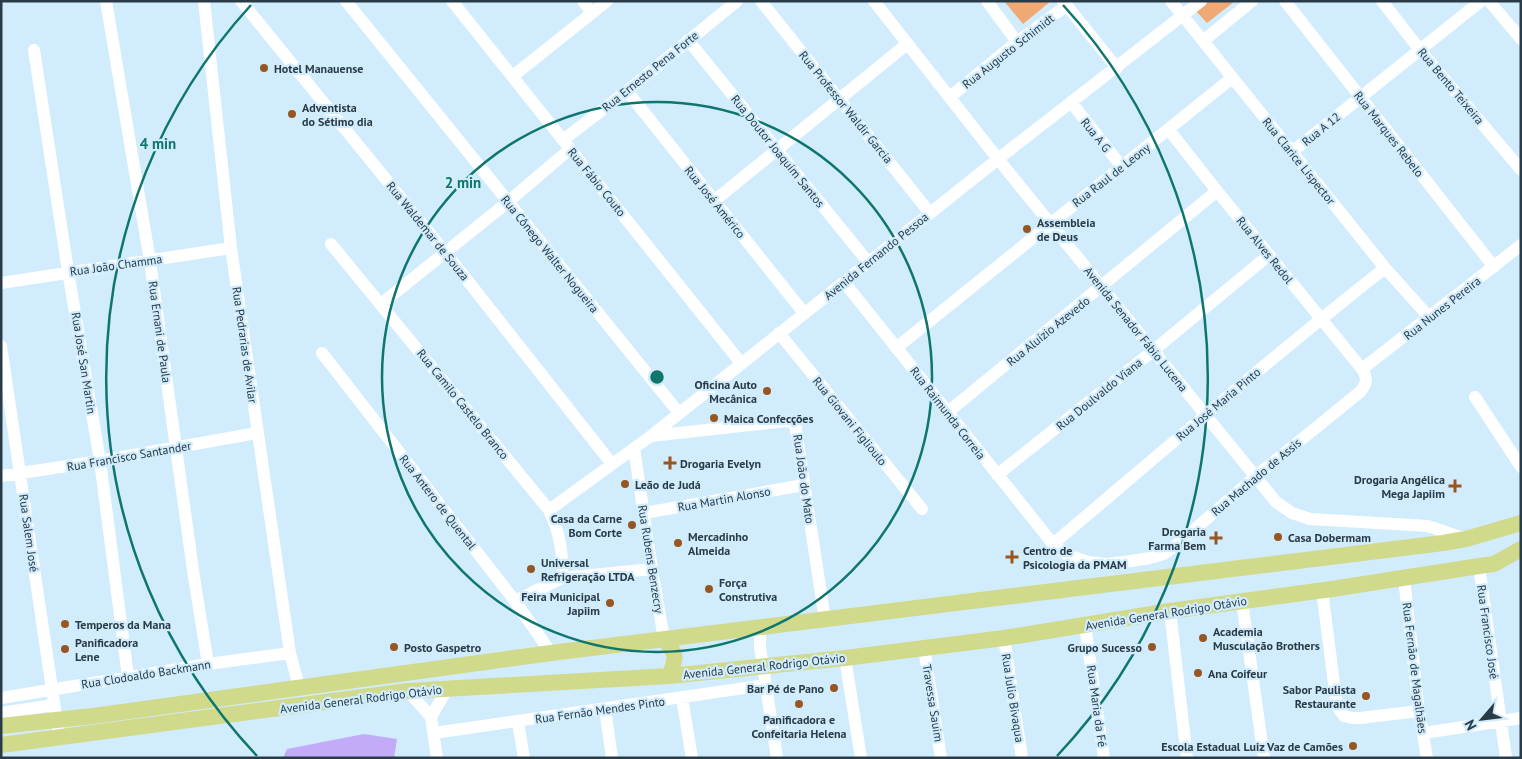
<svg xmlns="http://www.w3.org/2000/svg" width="1522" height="759" font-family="'PT Sans',sans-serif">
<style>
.green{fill:#f1a974}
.water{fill:#c2acfa}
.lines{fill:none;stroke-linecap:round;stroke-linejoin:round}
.minor{stroke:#fff;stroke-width:12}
.major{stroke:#d0da8a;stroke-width:16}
.ring{fill:none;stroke:#0f766e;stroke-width:2.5}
.poi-dot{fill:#975621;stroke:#d1ecfd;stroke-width:2}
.labels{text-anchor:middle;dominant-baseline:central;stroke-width:4.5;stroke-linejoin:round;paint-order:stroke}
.street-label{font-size:12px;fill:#293b46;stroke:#d1ecfd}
.poi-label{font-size:12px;font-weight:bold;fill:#293b46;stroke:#d1ecfd;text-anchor:start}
.centre{fill:#0f766e;stroke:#d1ecfd;stroke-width:2.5}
.ring-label{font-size:15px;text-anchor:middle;font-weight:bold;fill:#0f766e;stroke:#d1ecfd;stroke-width:4.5;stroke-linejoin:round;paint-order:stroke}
</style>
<rect width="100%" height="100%" fill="#d1ecfd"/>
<path class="green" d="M1004,1H1051L1023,24Z
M1209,1H1235L1207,23L1196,11Z"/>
<path class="water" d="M364,734L397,739L394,758H283L287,749Z"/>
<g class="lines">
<path class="minor" d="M106,1L150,261L194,577L208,664
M204,1L231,248L290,653L299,687
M241,1L445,252L612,464
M346,1L679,413
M452,1L741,363
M583,1L592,13
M761,1L930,213
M874,1L998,159L1276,502L1292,513L1310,519L1428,526L1466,539
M987,1L1017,42
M1063,1L1117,68
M1171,1L1385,268L1430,318
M1285,1L1494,267
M1382,1L1420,50L1521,170
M1489,1L1521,39
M688,40L868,262
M1203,41L1252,1
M34,50L68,271L100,461L128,677
M513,76L607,1
M627,91L804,313
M950,97L1017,42L1066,6
M1071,102L1122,167
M563,140L627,91L737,1
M1292,152L1481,1
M714,201L907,44
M331,244L549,510C560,534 563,551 562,578
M844,282L1053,544L1067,555L1088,562L1106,564L1124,562L1150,558L1164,554L1180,542L1255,477L1360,392C1367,383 1368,379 1362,369L1217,191L1169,130
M1,283L231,248
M381,304L508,202L570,149
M779,333L922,509
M1,346L59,736
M896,348L1232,78
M322,353L515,601L551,653
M1362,369L1521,245
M1475,397L1521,467
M948,412L1217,191
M651,436L787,421L795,423L825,620
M634,448L652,569L664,639
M997,475L1154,350L1269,255
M1,476L100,461L257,433
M549,510L651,436L998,159L1201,1
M644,513L804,485
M1053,544C1163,451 1272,357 1385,268
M1479,566L1506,758
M1404,578L1419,711L1427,758
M1322,590L1336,699L1339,709L1344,716L1352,718H1360L1419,711
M515,601L562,578L652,569
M1242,601L1264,758
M1170,611L1187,758
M1085,625L1104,758
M760,627V647L777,758
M1004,638L1022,758
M924,647L941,758
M845,658L861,758
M408,691L431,717L437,758
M1,698L208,664L290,653
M682,698L692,758
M605,709L612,758
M1,713L54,705
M431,717L447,689
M518,722L524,758
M434,733L766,685
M1424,733L1521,718"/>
<path class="major" d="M664,639C677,654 677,658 669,676
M1,726L93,716L551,653L1443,543L1466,539L1521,523
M1,745L408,691L669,676L845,658L1004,638L1170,611L1332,589L1479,566L1494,564L1521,549"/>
</g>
<g class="ring">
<circle cx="657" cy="377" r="275"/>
<path d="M257 756A551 551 0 0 1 251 5M1063 5A551 551 0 0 1 1057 756"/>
</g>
<g class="poi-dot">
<circle cx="264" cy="68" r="5"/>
<circle cx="292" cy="114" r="5"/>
<circle cx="1027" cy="229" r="5"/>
<circle cx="767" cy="391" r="5"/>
<circle cx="714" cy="418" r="5"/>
<path d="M667.5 455.5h5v5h5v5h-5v5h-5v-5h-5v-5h5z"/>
<circle cx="625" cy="484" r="5"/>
<path d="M1452.5 478.5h5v5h5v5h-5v5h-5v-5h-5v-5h5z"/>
<circle cx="632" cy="525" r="5"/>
<circle cx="1278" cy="537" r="5"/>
<path d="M1213.5 530.5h5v5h5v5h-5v5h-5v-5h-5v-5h5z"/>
<circle cx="678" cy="543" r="5"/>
<path d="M1009.5 549.5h5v5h5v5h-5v5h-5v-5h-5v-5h5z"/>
<circle cx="531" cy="569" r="5"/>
<circle cx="709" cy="589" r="5"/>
<circle cx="610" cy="603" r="5"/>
<circle cx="65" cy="624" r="5"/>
<circle cx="1203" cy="638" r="5"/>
<circle cx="394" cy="647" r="5"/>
<circle cx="1152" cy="647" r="5"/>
<circle cx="65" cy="649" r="5"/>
<circle cx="1198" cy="673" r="5"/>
<circle cx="834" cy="688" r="5"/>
<circle cx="1366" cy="696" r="5"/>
<circle cx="799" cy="704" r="5"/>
<circle cx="1353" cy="746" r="5"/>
</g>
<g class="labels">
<g class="street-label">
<text transform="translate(1008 51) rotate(-38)">Rua Augusto Schimidt</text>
<text transform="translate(650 71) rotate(-39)">Rua Ernesto Pena Forte</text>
<text transform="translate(1451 86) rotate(50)">Rua Bento Teixeira</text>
<text transform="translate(846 107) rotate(51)">Rua Professor Waldir Garcia</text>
<text transform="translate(1321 129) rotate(-39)">Rua A 12</text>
<text transform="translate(1389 134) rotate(52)">Rua Marques Rebelo</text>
<text transform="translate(1096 135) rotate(51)">Rua A G</text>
<text transform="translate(778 151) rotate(51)">Rua Doutor Joaquim Santos</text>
<text transform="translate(1299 161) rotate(51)">Rua Clarice Lispector</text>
<text transform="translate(1111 175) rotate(-38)">Rua Raul de Leony</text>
<text transform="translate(597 182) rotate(51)">Rua Fábio Couto</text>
<text transform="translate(715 202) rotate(51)">Rua José Américo</text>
<text transform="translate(428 231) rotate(51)">Rua Waldemar de Souza</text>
<text transform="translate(1265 250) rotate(51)">Rua Alves Redol</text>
<text transform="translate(550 254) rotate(51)">Rua Cônego Walter Nogueira</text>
<text transform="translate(876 256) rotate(-39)">Avenida Fernando Pessoa</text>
<text transform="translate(116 265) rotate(-8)">Rua João Chamma</text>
<text transform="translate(1442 308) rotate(-38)">Rua Nunes Pereira</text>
<text transform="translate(1136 329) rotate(51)">Avenida Senador Fábio Lucena</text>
<text transform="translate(1048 331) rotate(-39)">Rua Aluízio Azevedo</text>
<text transform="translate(160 332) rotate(82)">Rua Ernani de Paula</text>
<text transform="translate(245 345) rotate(82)">Rua Pedrarias de Avilar</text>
<text transform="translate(84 363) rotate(81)">Rua José San Martin</text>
<text transform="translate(1099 394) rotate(-39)">Rua Doulvaldo Viana</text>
<text transform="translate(463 404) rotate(51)">Rua Camilo Castelo Branco</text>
<text transform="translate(1218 404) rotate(-40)">Rua José Maria Pinto</text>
<text transform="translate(948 413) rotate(52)">Rua Raimunda Correia</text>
<text transform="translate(850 421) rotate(51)">Rua Giovani Figlioulo</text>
<text transform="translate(129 456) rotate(-10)">Rua Francisco Santander</text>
<text transform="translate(1256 477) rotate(-40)">Rua Machado de Assis</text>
<text transform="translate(804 479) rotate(82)">Rua João do Mato</text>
<text transform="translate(724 499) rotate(-10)">Rua Martin Alonso</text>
<text transform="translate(438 502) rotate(52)">Rua Antero de Quental</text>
<text transform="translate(29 533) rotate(82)">Rua Salem José</text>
<text transform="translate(651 559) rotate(81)">Rua Rubens Benzecry</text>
<text transform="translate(1166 613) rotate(-9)">Avenida General Rodrigo Otávio</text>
<text transform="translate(1488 632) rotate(82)">Rua Francisco José</text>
<text transform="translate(764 666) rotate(-6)">Avenida General Rodrigo Otávio</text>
<text transform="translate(1415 668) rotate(83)">Rua Fernão de Magalhães</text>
<text transform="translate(146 674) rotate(-9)">Rua Clodoaldo Backmann</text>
<text transform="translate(1013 698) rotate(81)">Rua Julio Bivaqua</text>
<text transform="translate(361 699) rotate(-7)">Avenida General Rodrigo Otávio</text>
<text transform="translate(933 703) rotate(81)">Travessa Sauim</text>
<text transform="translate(1097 706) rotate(82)">Rua Maria da Fé</text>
<text transform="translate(600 710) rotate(-8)">Rua Fernão Mendes Pinto</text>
</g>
<g class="poi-label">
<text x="274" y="68">Hotel Manauense</text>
<text x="302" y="107">Adventista<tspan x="302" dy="14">do Sétimo dia</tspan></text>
<text x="1037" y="222">Assembleia<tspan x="1037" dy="14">de Deus</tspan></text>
<text x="757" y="384" text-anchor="end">Oficina Auto<tspan x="757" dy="14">Mecânica</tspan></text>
<text x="724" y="418">Maica Confecções</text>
<text x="680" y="463">Drogaria Evelyn</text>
<text x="1445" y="479" text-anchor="end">Drogaria Angélica<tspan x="1445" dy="14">Mega Japiim</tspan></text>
<text x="635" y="484">Leão de Judá</text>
<text x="622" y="518" text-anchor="end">Casa da Carne<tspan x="622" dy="14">Bom Corte</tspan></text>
<text x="1206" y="531" text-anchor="end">Drogaria<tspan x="1206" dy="14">Farma Bem</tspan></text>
<text x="688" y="536">Mercadinho<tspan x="688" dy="14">Almeida</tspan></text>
<text x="1288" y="537">Casa Dobermam</text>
<text x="1023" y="550">Centro de<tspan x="1023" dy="14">Psicologia da PMAM</tspan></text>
<text x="541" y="562">Universal<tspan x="541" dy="14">Refrigeração LTDA</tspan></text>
<text x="719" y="582">Força<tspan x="719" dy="14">Construtiva</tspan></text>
<text x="600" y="596" text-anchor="end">Feira Municipal<tspan x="600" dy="14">Japiim</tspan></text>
<text x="75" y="624">Temperos da Mana</text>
<text x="1213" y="631">Academia<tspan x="1213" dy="14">Musculação Brothers</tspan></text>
<text x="75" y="642">Panificadora<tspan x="75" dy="14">Lene</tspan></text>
<text x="404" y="647">Posto Gaspetro</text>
<text x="1142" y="647" text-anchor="end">Grupo Sucesso</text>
<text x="1208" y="673">Ana Coifeur</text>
<text x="824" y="688" text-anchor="end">Bar Pé de Pano</text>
<text x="1356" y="689" text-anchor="end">Sabor Paulista<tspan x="1356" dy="14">Restaurante</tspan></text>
<text x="799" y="719" text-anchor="middle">Panificadora e<tspan x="799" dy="14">Confeitaria Helena</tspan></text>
<text x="1343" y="746" text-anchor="end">Escola Estadual Luiz Vaz de Camões</text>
</g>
</g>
<circle cx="657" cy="377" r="8" class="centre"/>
<g class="ring-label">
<text x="158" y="149">4 min</text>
<text x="463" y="188">2 min</text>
</g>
<rect width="1522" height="759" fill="none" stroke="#293b46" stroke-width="5"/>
<g transform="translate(1482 719) rotate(242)" stroke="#d1ecfd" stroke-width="4" paint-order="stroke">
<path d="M0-4L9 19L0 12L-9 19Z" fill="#293b46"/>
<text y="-8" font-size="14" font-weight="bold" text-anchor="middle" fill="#293b46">N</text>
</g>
</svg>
